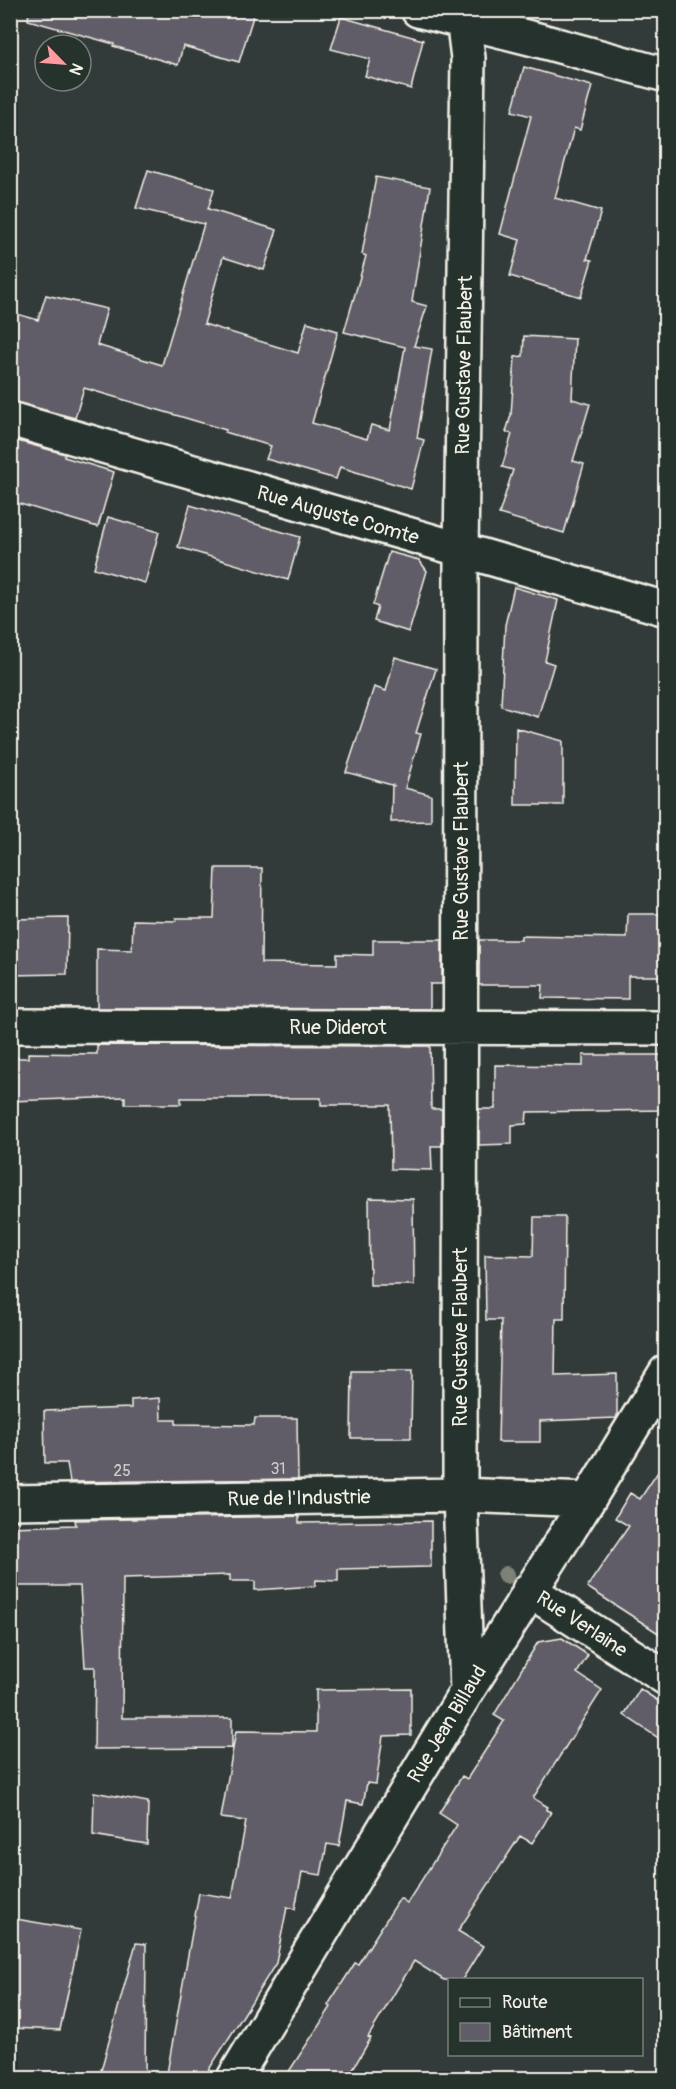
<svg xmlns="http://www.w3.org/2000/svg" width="676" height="2089" font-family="Pangolin,sans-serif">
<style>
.building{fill:#615d68;stroke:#f4f1e8;stroke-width:1.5}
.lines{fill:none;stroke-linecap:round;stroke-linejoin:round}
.street-casing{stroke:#f4f1e8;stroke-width:38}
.street{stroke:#26332d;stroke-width:33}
.tree{fill:#7c8278}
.labels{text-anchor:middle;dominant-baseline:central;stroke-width:6;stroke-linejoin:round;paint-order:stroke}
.number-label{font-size:16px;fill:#cfccc8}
.street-label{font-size:20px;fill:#f4f1e8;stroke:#26332d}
</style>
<rect width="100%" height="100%" fill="#323b39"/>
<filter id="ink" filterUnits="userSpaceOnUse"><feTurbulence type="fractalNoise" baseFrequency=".0167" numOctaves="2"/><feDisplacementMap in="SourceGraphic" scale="12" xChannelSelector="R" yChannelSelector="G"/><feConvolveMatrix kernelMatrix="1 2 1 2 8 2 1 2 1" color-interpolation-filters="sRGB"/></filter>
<g filter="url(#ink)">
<path class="building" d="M29,10H255L239,62L183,46L178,65L113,46L114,44L28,20Z
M341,17L423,40L411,89L365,76L370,59L331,49Z
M524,67L592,86L580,130L574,128L555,198L601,211L587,259L592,260L581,297L510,276L520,240L500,234L531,116L512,111Z
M148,170L214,189L208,209L277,230L264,270L223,257L204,324L298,353L307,322L338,331L312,423L367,439L371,425L390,430L405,347L344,332L366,256L362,254L376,177L430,187L412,302L427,306L414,346L432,349L417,438L424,440L411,489L340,467L336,479L266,459L271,446L225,432L226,430L84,388L75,418L10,401V312L38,320L46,295L107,309L97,345L162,365L204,224L136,208Z
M524,336L575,339L572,399L590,404L573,461L584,464L564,533L499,514L513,470L502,467L512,434L506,432L511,415L515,357L523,356Z
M10,439L65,454L64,457L114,472L98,527L10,501Z
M190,505L300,537L288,580L178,547Z
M108,517L159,532L145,583L94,568Z
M389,552L419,560L427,571L409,632L374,621L378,607L373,605Z
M514,587L558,600L545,661L554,664L538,717L501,706L505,625Z
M395,657L436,669L416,733L421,734L405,788L431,795V821L391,822L392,785L395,786L346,772L374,687L386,691Z
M516,728L563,741V805H515Z
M216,868H262L261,963L337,964V954L373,955V940H442V984H430V1009L97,1008V949L132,950L133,920L176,921V918H214Z
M628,914H666V976H628V999L542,998L543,985H479V940H521V936L627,938Z
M68,918L67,974L10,975V919Z
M97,1045L430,1046L431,1109H442V1146H431L432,1170L391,1169L390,1105H321V1098H181V1104H125V1097L10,1101V1058H28V1053L97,1054Z
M583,1055H666V1110L527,1112L526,1124L512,1125V1144L479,1145V1109H495V1065L583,1066Z
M369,1198L413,1199L414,1285H370Z
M534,1217H565L564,1319H556L555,1376L617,1374V1416L616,1418L540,1421V1442H498L501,1320H486L485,1255L533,1256Z
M352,1371H412L411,1438H351Z
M160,1398L161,1420H176V1424L254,1425L255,1418H297L298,1479L70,1482L67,1463H45L44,1411L131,1408V1400Z
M666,1460V1638L587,1587L629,1526L615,1518L630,1493L640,1499Z
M299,1516V1523L431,1521V1567L338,1569V1581L316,1580L315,1586L255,1590V1581H230V1575L123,1578L122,1718H232V1748L94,1749L95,1667H85L80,1586H10V1527L76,1525L75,1520Z
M562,1638L588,1655L577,1673L602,1690L533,1798L548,1807L546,1810L551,1812L543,1826L532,1843L520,1836L458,1931L483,1946L462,1980H444L414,1961L368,2037L371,2038L347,2079H284L331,2007L328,2005L355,1963L358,1964L400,1898L407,1903L457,1825L439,1813L462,1776L467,1779L504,1721L494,1715L538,1642Z
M411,1689V1735L383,1736L376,1784L367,1783L363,1804L347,1801L339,1846L327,1844L321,1875L302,1872L295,1909L287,1907L276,1963L246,2011L203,2079H166L199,1893L232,1898L246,1821L221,1818L236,1731L316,1732V1690Z
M640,1689L666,1706V1743L624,1715Z
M94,1792L148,1802L147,1844L93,1835Z
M10,1918L81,1930L60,2030L10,2028Z
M136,1943L146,1944L145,2079H128L100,2074Z"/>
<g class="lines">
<g class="street-casing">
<path id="street" d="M418,10L534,39L666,75
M462,10L468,58L461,551L460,1495L467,1691
M10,419L666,609
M10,1026L666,1028
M10,1502L460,1495L588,1500
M529,1590L666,1678
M234,2078L467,1691L588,1500L666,1372"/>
</g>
<use href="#street" class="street"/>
</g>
<circle class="tree" cx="506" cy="1575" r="9"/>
</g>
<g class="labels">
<g class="number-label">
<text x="278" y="1469">31</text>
<text x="122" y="1471">25</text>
</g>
<g class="street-label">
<text transform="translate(464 365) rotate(-89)">Rue Gustave Flaubert</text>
<text transform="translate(338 515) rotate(16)">Rue Auguste Comte</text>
<text transform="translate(461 851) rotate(-90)">Rue Gustave Flaubert</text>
<text x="338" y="1027">Rue Diderot</text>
<text transform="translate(460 1337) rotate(-90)">Rue Gustave Flaubert</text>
<text transform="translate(299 1498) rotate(-1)">Rue de l'Industrie</text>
<text transform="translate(582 1624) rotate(33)">Rue Verlaine</text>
<text transform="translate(447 1724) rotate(-59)">Rue Jean Billaud</text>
</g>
</g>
<rect width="676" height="2089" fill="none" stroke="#26332d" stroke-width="36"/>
<rect x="18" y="18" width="640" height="2053" fill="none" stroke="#f4f1e8" stroke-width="2" filter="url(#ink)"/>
<rect x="448" y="1978" width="195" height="78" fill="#26332d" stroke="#787f78" stroke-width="1.5"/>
<rect x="460" y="1998" width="30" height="9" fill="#26332d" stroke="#787f78" stroke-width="1.5"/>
<text x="502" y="2008" font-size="18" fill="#f4f1e8">Route</text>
<rect x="460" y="2023" width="30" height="18" fill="#615d68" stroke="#787f78" stroke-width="1.5"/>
<text x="502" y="2038" font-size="18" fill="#f4f1e8">Bâtiment</text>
<g transform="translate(63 63) rotate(115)"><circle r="28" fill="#26332d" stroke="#787f78" stroke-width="1.5"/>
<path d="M0-4.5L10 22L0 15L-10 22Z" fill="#ff9aa2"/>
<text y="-9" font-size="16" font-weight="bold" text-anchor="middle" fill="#f4f1e8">N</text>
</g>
</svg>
